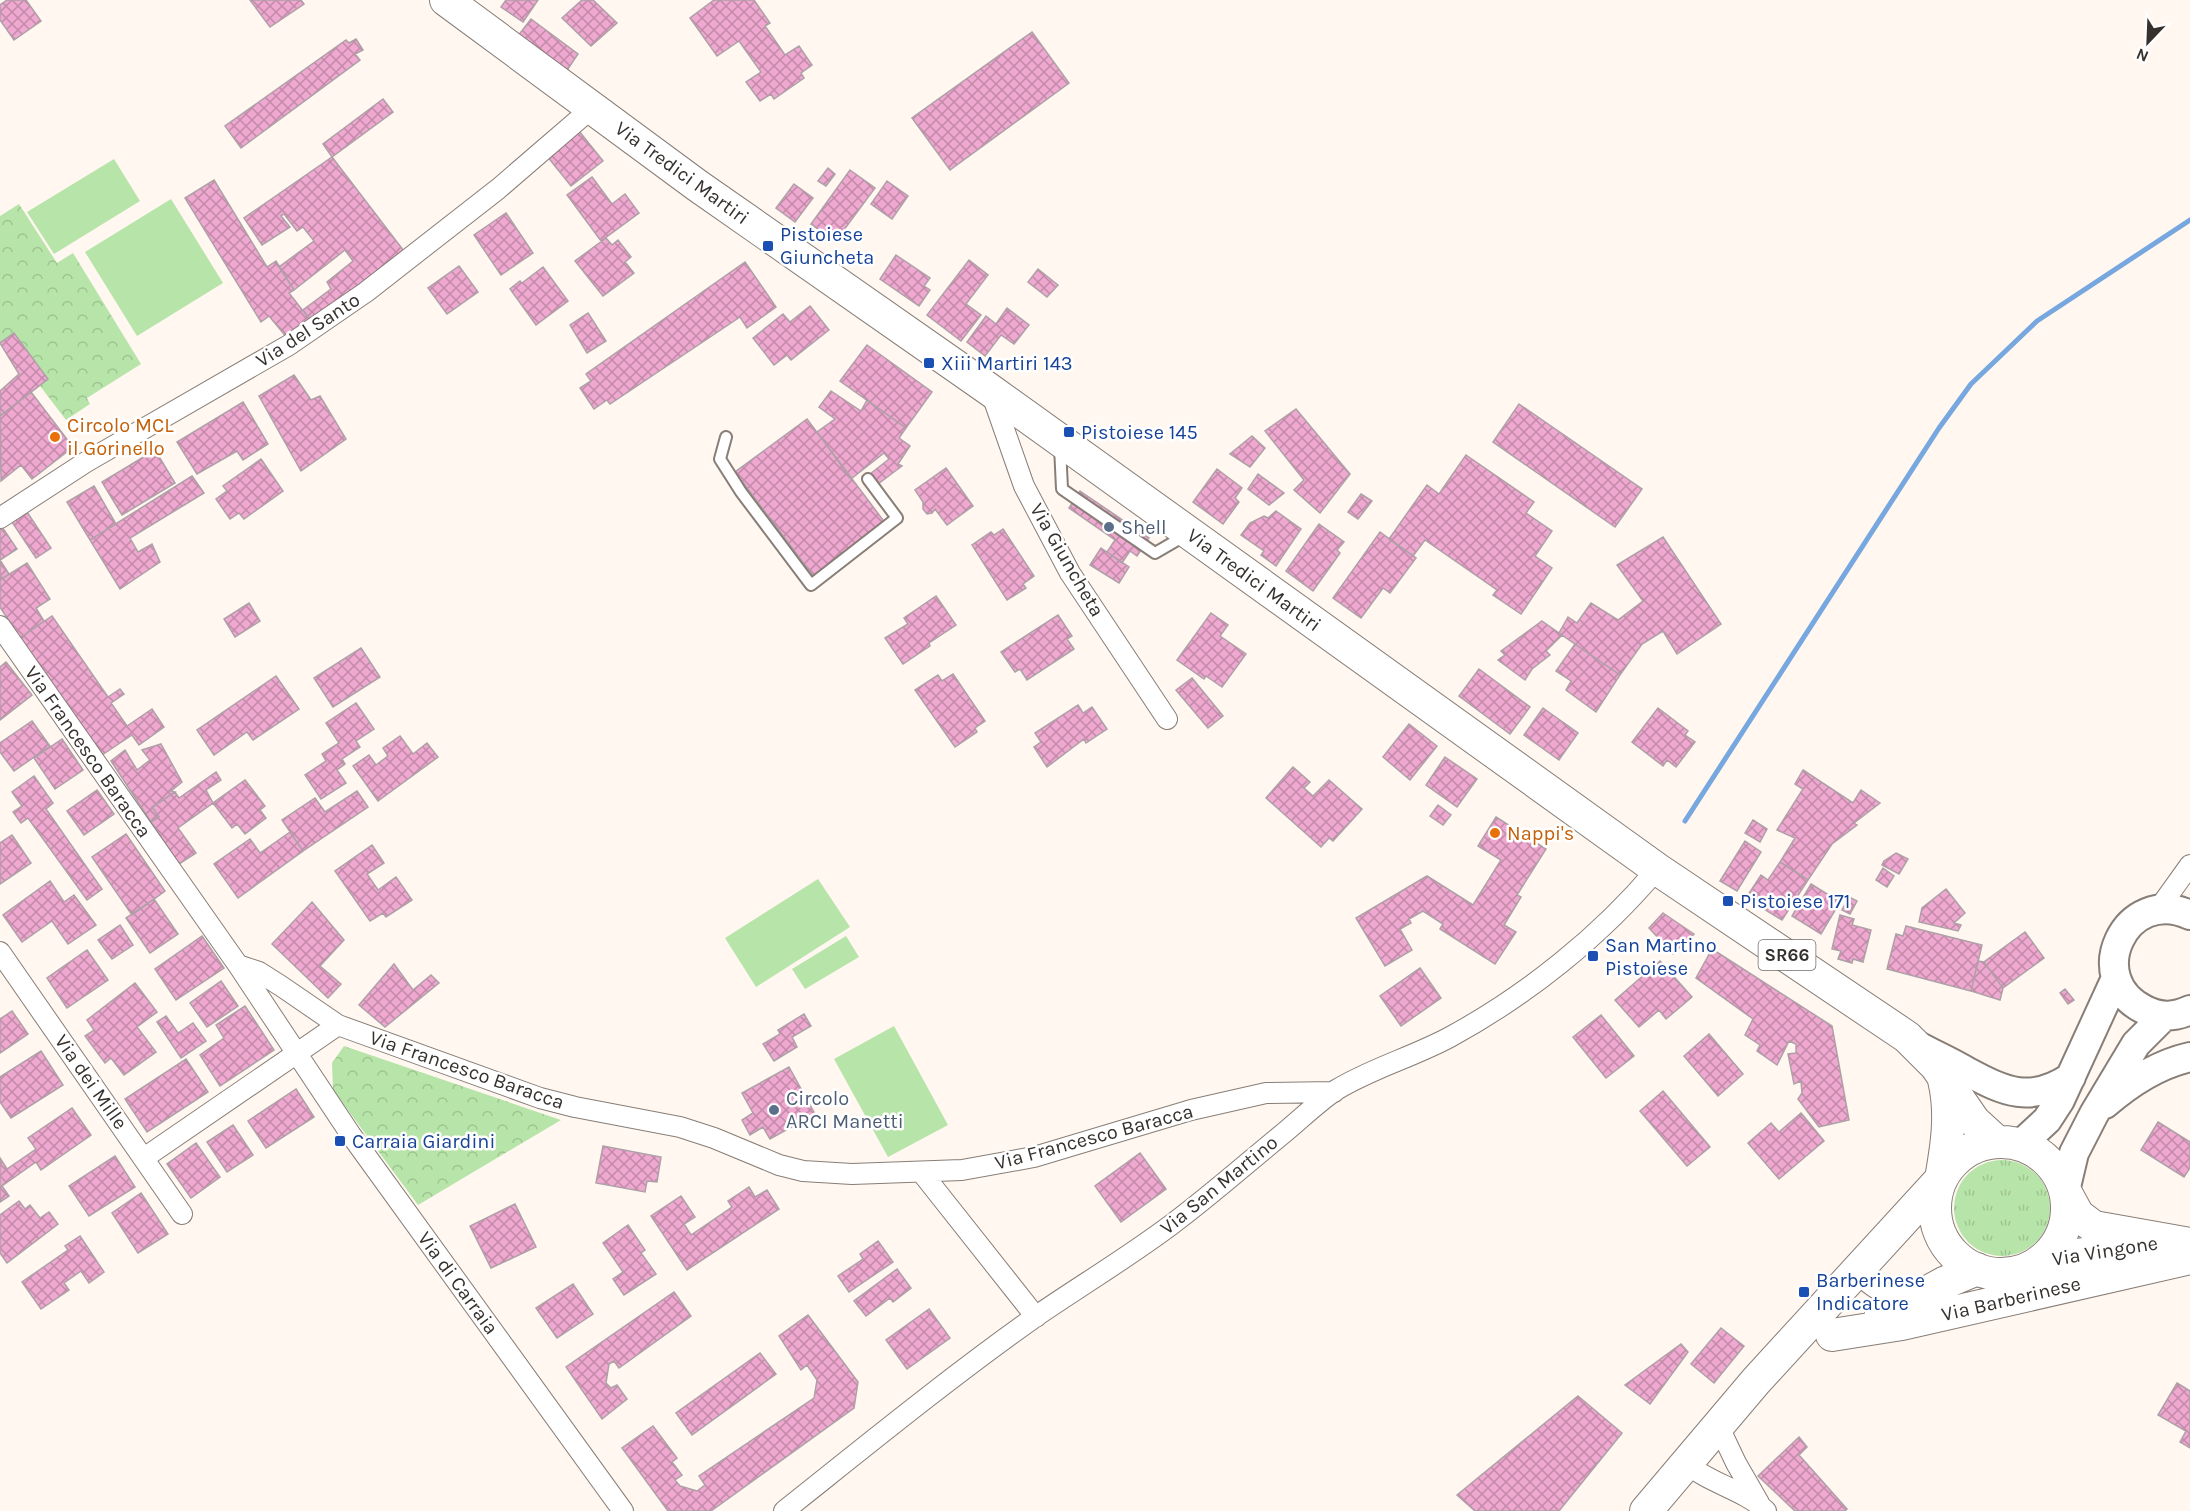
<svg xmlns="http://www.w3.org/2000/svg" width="2190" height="1511" font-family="Karla,sans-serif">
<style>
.grass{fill:url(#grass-tufts)}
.park{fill:url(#park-crowns)}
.garden{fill:#b7e4a8}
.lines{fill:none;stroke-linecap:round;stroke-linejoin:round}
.stream{stroke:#77a7df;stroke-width:5}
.building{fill:url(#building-cross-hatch);stroke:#ada1a7;stroke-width:1.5}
.lane-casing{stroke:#877e77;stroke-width:14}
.street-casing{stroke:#877e77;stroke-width:22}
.secondary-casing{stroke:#877e77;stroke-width:32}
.primary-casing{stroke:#877e77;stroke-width:34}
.lane{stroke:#fff;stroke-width:10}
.street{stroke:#fff;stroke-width:20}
.secondary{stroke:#fff;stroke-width:28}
.primary{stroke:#fff;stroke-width:32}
.transit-dot{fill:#1a4fb4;stroke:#fff;stroke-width:2}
.food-dot{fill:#e8710a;stroke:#fff;stroke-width:2}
.service-dot{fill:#5c6f8a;stroke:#fff;stroke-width:2}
.labels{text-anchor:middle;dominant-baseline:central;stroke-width:5;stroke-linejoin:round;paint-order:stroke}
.shield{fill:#fff;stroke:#726f6d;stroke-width:1.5}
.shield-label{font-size:18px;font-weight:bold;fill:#35312e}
.street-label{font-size:20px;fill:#35312e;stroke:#fff}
.transit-label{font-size:20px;fill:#164399;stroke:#fff;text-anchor:start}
.food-label{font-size:20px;fill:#c56008;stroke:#fff;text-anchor:start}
.service-label{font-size:20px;fill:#4e5e75;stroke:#fff;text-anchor:start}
</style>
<defs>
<pattern id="grass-tufts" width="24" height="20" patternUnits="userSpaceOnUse" patternTransform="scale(1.5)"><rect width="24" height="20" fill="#b7e4a8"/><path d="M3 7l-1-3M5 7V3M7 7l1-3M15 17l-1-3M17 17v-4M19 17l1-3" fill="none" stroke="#9ec491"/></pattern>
<pattern id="park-crowns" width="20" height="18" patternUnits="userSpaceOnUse" patternTransform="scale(1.5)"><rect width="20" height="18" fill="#b7e4a8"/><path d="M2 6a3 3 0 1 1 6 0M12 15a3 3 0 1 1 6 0" fill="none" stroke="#9ec491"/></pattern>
<pattern id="building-cross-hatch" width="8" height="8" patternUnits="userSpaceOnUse" patternTransform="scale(1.5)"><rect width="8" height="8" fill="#efa8d0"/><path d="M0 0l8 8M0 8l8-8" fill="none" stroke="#c289a9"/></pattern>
</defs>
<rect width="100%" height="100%" fill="#fff7f0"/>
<path class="grass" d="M1954 1208a48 48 0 1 1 96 0a48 48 0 1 1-96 0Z"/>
<path class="park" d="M19,204L57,263L73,253L141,364L87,398L90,404L66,420L40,386L48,379L15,333L0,343V216Z
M344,1046L561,1120L418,1205L333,1090L332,1063Z"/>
<path class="garden" d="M114,159L140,201L54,254L27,212Z
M171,199L223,283L137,336L85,252Z
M818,879L850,927L756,987L725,938Z
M846,936L859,957L805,989L792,969Z
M894,1026L948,1125L888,1157L834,1059Z"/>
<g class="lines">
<path class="stream" d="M1685,821L1939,428L1971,384L2037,321L2190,220"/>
</g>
<path class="building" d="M7,0H26L41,21L14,40L0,20V5Z
M250,0H301L304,4L270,27Z
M506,0H538L523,22L501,7Z
M582,0H593L617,23L591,46L562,18Z
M714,0H754L770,23L765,26L785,55L799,46L812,65L801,73L804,78L774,99L771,94L760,101L746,82L761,72L739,41L717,56L690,18Z
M531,19L578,54L566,72L517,37Z
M1032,32L1069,83L950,170L912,118Z
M356,39L363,50L355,54L360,60L241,148L225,126L346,40L349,43Z
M383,99L393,112L332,157L323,144Z
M579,131L603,161L571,186L547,156Z
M332,157L404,251L311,321L303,310L331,289L327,282L353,261L345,250L294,290L279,267L314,241L303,227L297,231L284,214L281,216L290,227L262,245L244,218Z
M828,168L835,174L826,186L818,181Z
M850,170L875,188L835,242L811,224Z
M592,177L612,204L625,194L639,213L601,241L567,195Z
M214,180L267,267L276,261L294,290L289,293L311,321L288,339L269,316L261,322L185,198Z
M887,181L908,196L892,219L871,204Z
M794,184L813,198L795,222L776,208Z
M506,213L533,253L501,275L474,235Z
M606,238L612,245L618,240L631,257L625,262L634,273L603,296L575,261Z
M896,255L930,278L924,286L930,290L919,306L880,279Z
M969,260L988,275L966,304L981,315L961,341L927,315Z
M745,262L776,307L747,328L740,317L610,404L607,400L594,409L580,388L591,381L586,374Z
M459,266L478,292L447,314L428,288Z
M543,267L568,301L536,325L510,289L520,281L522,283Z
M1038,269L1058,285L1047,297L1028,282Z
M810,306L829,330L791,360L787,355L774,365L753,338L783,314L790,322Z
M1007,308L1029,325L1014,344L1001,335L985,356L967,342L986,316L996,324Z
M588,313L606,341L587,353L570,325Z
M14,333L48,379L0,416V391L19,374L0,343Z
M867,345L932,392L906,428L840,381Z
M294,375L311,400L320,396L346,439L301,471L259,396Z
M831,391L861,411L867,400L906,428L899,438L910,446L898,464L902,466L878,484L870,474L889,459L884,453L851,479L817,432L835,419L819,407Z
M31,392L73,447L32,479L21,465L1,481L0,416Z
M243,402L268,444L243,460L237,451L197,474L177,442Z
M1519,404L1642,489L1615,527L1493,442Z
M1296,409L1350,474L1320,513L1294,490L1304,480L1265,431Z
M807,419L886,524L814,577L735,472Z
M1252,436L1265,448L1250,467L1230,454Z
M155,450L175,483L122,515L102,482Z
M1466,455L1534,502L1526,513L1552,531L1535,556L1552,568L1521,614L1493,595L1497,590L1425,540L1413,556L1389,539L1427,485L1439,494Z
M261,459L283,491L244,519L239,513L230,519L216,499L227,491L223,486Z
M946,468L973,506L947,525L935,509L932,513L927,514L923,509V502L915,490Z
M1217,469L1242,488L1235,498L1239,502L1223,524L1193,502Z
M1258,474L1284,493L1269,505L1248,489Z
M192,476L204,493L130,538L138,552L152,544L160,562L120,589L90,540Z
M94,486L116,524L90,540L67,502Z
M1080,491L1149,538L1137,556L1130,551L1122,563L1107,552L1115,540L1069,508Z
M1361,494L1372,501L1358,519L1348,512Z
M1276,511L1301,529L1276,566L1261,555L1264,551L1241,535L1250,523L1264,516L1268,518Z
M27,512L51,548L36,558L12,522Z
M0,524L17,549L0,560L9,574L0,580Z
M1319,524L1344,542L1337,550L1340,553L1313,591L1286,571Z
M1003,529L1034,576L1023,584L1026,588L1007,600L972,545L991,532L994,535Z
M1380,532L1416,558L1390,593L1383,588L1361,618L1333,598Z
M1663,537L1721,624L1677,654L1663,631L1642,644L1620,675L1559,633L1568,617L1577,623L1591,603L1618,620L1643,601L1617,565Z
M1101,548L1129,567L1119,583L1090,565Z
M27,563L50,599L36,608L44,621L20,638L0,607V580Z
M936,596L956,625L929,643L930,646L903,664L885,638L908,624L904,618Z
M249,603L260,621L235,637L224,619Z
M1211,613L1228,625L1220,636L1246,654L1222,687L1206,676L1204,679L1177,660Z
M1058,615L1072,636L1067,639L1074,649L1027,680L1020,669L1015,672L1001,652Z
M52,616L108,697L120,689L124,694L111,703L127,726L152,709L164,727L139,745L132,735L102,755L20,638Z
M1542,621L1562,635L1546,651L1550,655L1532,669L1525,680L1498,660L1505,655L1501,651Z
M1575,644L1620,675L1596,712L1566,690L1571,681L1556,671Z
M361,648L380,677L333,707L314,678Z
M6,662L32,695L0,720V667Z
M1479,669L1530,707L1510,734L1459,696Z
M953,674L985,721L975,728L977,732L955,747L915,690L938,675L942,681Z
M276,676L299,709L253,740L247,732L214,755L197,730Z
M1192,678L1223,716L1208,728L1176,690Z
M356,703L374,729L356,741L360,747L342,759L345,764L337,770L346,783L321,799L305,775L326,761L322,754L339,743L326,723Z
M1078,705L1083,713L1092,707L1107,729L1086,743L1084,739L1047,767L1034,747L1041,742L1035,733Z
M1543,708L1578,733L1559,760L1524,735Z
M1658,708L1688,731L1685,735L1695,742L1676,767L1667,760L1663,766L1632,742Z
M32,721L50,746L14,771L0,752V743Z
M1409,724L1437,746L1410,780L1383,757Z
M400,736L413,754L427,743L438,757L378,801L353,766L369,755L376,765L388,756L383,748Z
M62,739L83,770L55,789L34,758Z
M161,744L182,782L171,791L175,792L152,807L159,817L151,822L111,761L125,750L137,770L150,760L142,750Z
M1445,757L1477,779L1457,807L1426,785Z
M1293,767L1310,782L1304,788L1313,796L1329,780L1362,809L1333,841L1329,838L1321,847L1266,798Z
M1803,770L1853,803L1861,790L1880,803L1854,823L1857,825L1832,844L1808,880L1780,862L1795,838L1777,830L1803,789L1795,784Z
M216,772L221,780L206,790L213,803L178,828L196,853L179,864L151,822L159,817L152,807L175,792L179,798Z
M34,776L53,803L46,809L102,889L87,900L28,818L21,823L13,812L22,806L12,792Z
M245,780L265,806L260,810L266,818L245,834L237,824L232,828L213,803Z
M97,790L114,814L84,835L67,811Z
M357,791L368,807L303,851L282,820L315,798L325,812Z
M1438,805L1451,815L1443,825L1430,816Z
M1496,817L1546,849L1517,895L1521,897L1504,925L1516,932L1495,964L1440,929L1443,924L1423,911L1409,919L1411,923L1400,929L1412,950L1385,966L1356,918L1427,876L1473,905L1501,860L1478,846Z
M1753,820L1767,829L1760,842L1745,833Z
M290,832L303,851L238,898L214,864L250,839L260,853Z
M126,834L165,891L132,915L92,857Z
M12,835L31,863L0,884V843Z
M1745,841L1761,852L1737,891L1720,881Z
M372,845L384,863L367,874L378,890L396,877L412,900L386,917L383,913L370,921L335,871Z
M1896,853L1908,859L1899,874L1882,865L1884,861Z
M1780,862L1808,880L1782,920L1746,898L1761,875L1768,880Z
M1883,868L1894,876L1887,887L1876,880Z
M50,881L64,902L74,895L96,925L68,944L52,921L22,942L3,915Z
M1811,884L1840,902L1821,934L1792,916Z
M1946,889L1965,913L1954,923L1961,925L1958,931L1919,922L1922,908Z
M1849,897L1857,901L1850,914L1842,910Z
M154,899L178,934L150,953L126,918Z
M312,902L344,940L320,966L341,984L328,998L272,944Z
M1663,913L1694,934L1673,954L1649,928Z
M1840,915L1854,919L1852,925L1871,930L1863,962L1853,959L1852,963L1838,959L1841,951L1832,949Z
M120,925L133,945L112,959L98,940Z
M1906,926L1982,945L1971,991L1887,969L1896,934L1903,936Z
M2025,932L2044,958L2003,988L1984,962Z
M202,936L224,968L176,1000L155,969Z
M1712,949L1832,1026L1849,1120L1819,1127L1798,1099L1802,1093L1801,1081L1794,1084L1788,1054L1796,1053V1044L1789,1041L1777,1065L1757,1051L1760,1045L1745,1035L1753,1019L1696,978Z
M87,950L108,980L67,1008L47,978Z
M1660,961L1692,997L1666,1019L1659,1010L1639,1027L1615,1000Z
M1978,961L1984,962L2003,988L2000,1000L1971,991Z
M394,964L413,990L431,975L439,983L385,1027L359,1005Z
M1420,968L1441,998L1401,1026L1380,996Z
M221,981L238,1006L207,1027L190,1003Z
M135,983L157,1012L137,1027L156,1052L124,1075L111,1058L105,1063L85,1036L94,1030L87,1020Z
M2065,989L2074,1000L2068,1004L2060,993Z
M245,1006L274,1050L220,1086L200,1055L224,1038L216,1025Z
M12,1011L28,1034L0,1053V1019Z
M804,1014L811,1026L792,1037L797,1047L774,1061L763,1044L780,1034L778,1030Z
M1601,1015L1634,1056L1606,1078L1573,1037Z
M166,1016L178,1033L193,1023L206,1041L181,1058L157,1022Z
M1709,1034L1743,1074L1718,1096L1684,1056Z
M41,1051L63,1085L11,1118L0,1102V1077Z
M186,1059L208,1092L147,1132L125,1099Z
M789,1067L815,1114L770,1139L763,1127L750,1135L742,1120L753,1113L742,1093Z
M296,1089L314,1117L266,1148L248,1121Z
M1663,1091L1710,1147L1687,1166L1640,1111Z
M72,1108L91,1135L41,1170L36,1162L2,1186L9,1196L0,1202V1158L7,1169L36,1149L28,1138Z
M1801,1113L1824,1141L1779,1179L1748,1143L1771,1123L1779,1132Z
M2158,1122L2190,1142V1168L2184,1177L2141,1150Z
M233,1125L253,1155L227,1172L207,1142Z
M196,1143L220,1177L191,1198L167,1164Z
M603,1146L661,1157L657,1182L647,1181L645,1192L596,1183Z
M1140,1153L1166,1189L1121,1222L1095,1186Z
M115,1156L135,1187L89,1216L69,1186Z
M749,1187L755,1197L767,1190L779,1209L687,1270L651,1216L681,1196L695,1217L684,1224L691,1235L732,1207L728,1201Z
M141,1193L168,1234L138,1253L112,1213Z
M19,1201L25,1209L30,1205L40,1218L49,1212L58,1224L7,1263L0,1253V1215Z
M515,1204L536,1247L491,1268L470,1226Z
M628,1225L645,1250L641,1253L656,1274L624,1295L613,1279L623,1272L603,1243Z
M80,1236L104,1272L89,1283L81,1271L64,1283L69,1290L41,1309L22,1282L68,1250L65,1246Z
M878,1241L893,1262L849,1292L838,1276L863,1259L860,1254Z
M897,1269L911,1288L893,1302L890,1298L866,1316L854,1301Z
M573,1284L593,1314L557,1338L536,1308Z
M674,1292L691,1316L619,1368L614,1361L609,1364L606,1383L611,1388L617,1385L627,1399L602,1419L566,1367Z
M929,1309L950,1338L907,1369L886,1340Z
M808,1315L858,1382L854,1408L711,1511H668L622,1448L653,1426L677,1458L672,1462L682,1475L675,1480L680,1486L697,1491L705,1485L699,1476L814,1398L817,1380L807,1365L801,1370L779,1336Z
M1721,1328L1744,1346L1714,1383L1691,1364Z
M1681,1344L1688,1352L1650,1404L1625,1385Z
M760,1353L776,1374L692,1435L676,1413Z
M2177,1383L2190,1391V1448L2180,1442L2186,1431L2158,1415Z
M1578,1396L1622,1433L1559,1511H1475L1457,1495Z
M1799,1437L1807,1447L1799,1455L1847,1509L1845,1511H1795L1758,1476Z"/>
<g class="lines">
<g class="lane-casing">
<path id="lane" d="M726,437L720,459L741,492L811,585L897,518L868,479
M1060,446L1062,489L1155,553L1186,535"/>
</g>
<g class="street-casing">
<path id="street" d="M991,392L1024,486L1070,573L1167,719
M0,518L86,462L289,345L366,292L498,189L592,108
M0,626L238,965L351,1135L623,1511
M2157,911L2190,865
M0,952L182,1214
M238,965L259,972L281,986L338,1025L540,1098L575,1107L680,1127L714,1138L779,1165L803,1171L852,1174L962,1170L1034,1157L1191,1110L1266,1093L1334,1092
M144,1158L338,1025
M922,1173L1036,1317
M1857,1272C1871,1288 1891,1298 1911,1302
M1718,1425L1736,1463L1759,1503
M1686,1463C1710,1484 1743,1489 1766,1511
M784,1511C867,1445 949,1378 1035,1317C1080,1286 1127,1258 1171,1225C1210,1196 1247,1163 1285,1132C1302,1118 1318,1102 1336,1090C1372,1068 1413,1057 1450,1037C1527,995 1601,936 1657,869"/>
</g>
<g class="secondary-casing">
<path id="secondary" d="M2190,915C2126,885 2081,979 2145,1010C2161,1018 2175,1017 2190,1010
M1920,1047C1935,1055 1951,1062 1966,1071C2005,1092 2031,1104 2071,1077
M2105,1104C2128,1084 2159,1064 2190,1057
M2020,1145L2047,1120L2060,1100L2116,978
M2065,1191L2074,1153L2094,1114L2136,1044L2164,1016"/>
</g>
<g class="primary-casing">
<path id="primary" d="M446,0L698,186L990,390L1657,869L1907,1037L1936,1066L1974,1121L1997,1142
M1935 1208a66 66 0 1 1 132 0a66 66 0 1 1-132 0Z
M1941,1179C1947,1145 1952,1113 1944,1080
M2065,1191L2078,1215L2094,1227L2190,1244
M2040,1261L2140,1245
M1880,1318L1944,1283L1977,1269
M1832,1335L1902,1324L2190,1258
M1646,1511L1756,1381L1941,1179"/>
</g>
<use href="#lane" class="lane"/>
<use href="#street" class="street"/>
<use href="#secondary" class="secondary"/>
<use href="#primary" class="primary"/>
</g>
<g class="transit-dot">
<rect x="762" y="240" width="12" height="12" rx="3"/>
<rect x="923" y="357" width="12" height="12" rx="3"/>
<rect x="1063" y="426" width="12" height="12" rx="3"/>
<rect x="1722" y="895" width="12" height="12" rx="3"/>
<rect x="1587" y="950" width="12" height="12" rx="3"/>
<rect x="334" y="1135" width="12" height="12" rx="3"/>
<rect x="1798" y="1286" width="12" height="12" rx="3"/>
</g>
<g class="food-dot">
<circle cx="55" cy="437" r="6"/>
<circle cx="1495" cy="833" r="6"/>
</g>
<g class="service-dot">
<circle cx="1109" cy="527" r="6"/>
<circle cx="774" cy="1110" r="6"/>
</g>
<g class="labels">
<rect class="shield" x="1758.5" y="940" width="57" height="30" rx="4.5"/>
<g class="shield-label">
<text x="1787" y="955">SR66</text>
</g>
<g class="street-label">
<text transform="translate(682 173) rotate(36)">Via Tredici Martiri</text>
<text transform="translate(308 330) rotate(-33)">Via del Santo</text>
<text transform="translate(1067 560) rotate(60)">Via Giuncheta</text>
<text transform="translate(1254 580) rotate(36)">Via Tredici Martiri</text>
<text transform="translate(88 752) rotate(55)">Via Francesco Baracca</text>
<text transform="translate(467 1070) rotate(19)">Via Francesco Baracca</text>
<text transform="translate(91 1082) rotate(55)">Via dei Mille</text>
<text transform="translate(1094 1137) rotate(-15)">Via Francesco Baracca</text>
<text transform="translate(1219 1185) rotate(-39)">Via San Martino</text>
<text transform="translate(2105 1251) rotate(-9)">Via Vingone</text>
<text transform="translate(458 1283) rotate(54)">Via di Carraia</text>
<text transform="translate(2011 1299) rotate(-13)">Via Barberinese</text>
</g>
<g class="transit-label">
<text x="780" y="234">Pistoiese<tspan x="780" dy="23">Giuncheta</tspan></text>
<text x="941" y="363">Xiii Martiri 143</text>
<text x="1081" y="432">Pistoiese 145</text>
<text x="1740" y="901">Pistoiese 171</text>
<text x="1605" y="945">San Martino<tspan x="1605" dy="23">Pistoiese</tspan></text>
<text x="352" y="1141">Carraia Giardini</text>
<text x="1816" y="1280">Barberinese<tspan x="1816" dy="23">Indicatore</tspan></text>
</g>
<g class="food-label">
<text x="67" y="425">Circolo MCL<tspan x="67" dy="23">il Gorinello</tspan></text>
<text x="1507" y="833">Nappi's</text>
</g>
<g class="service-label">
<text x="1121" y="527">Shell</text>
<text x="786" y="1098">Circolo<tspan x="786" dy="23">ARCI Manetti</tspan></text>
</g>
</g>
<g transform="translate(2148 42) rotate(203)" stroke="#ffffff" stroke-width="4.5" paint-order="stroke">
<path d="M0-4.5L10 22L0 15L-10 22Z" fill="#35312e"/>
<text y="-9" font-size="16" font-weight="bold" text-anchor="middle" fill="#35312e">N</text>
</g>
</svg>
